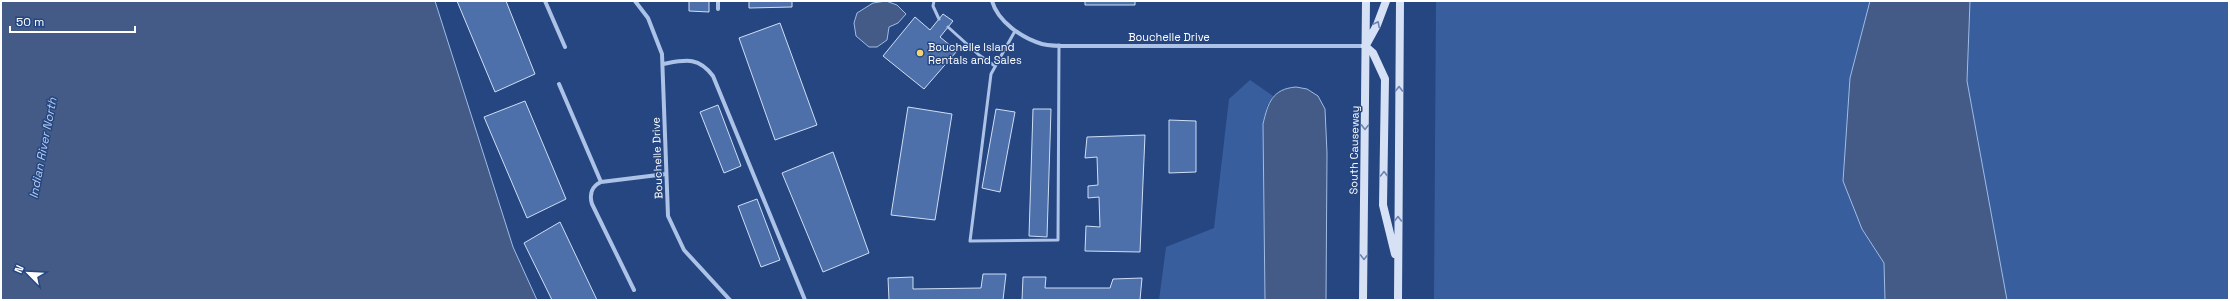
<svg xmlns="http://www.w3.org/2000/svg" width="2230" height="301" font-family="'Space Grotesk',sans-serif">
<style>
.green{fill:#395e9e}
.water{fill:#435b86;stroke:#a0bce7}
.building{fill:#4d70aa;stroke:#cfdef5}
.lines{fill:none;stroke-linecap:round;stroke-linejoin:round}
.service{stroke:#acc2e7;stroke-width:3}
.minor{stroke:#acc2e7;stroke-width:4}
.secondary{stroke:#d6e1f6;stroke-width:8}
.oneway{stroke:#6c84b0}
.poi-dot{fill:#f0d570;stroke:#254681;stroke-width:1.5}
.labels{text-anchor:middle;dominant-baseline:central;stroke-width:3;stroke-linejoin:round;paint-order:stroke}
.street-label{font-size:11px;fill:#fff;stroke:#254681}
.poi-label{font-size:11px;fill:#fff;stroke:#254681;text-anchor:start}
.water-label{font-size:12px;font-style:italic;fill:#b7ccee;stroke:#254681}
</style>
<rect width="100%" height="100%" fill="#254681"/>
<path class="green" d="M1436,1H1870L1850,78L1862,229L1884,263L1885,300H1434Z
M1970,1H2229V300H2007L1967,81Z
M1250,80L1273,96L1267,106L1263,124L1265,300H1159L1166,247L1214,228L1229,99Z"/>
<path class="water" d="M1,1H435L513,247L537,300H1Z
M886,1L897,5L906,14L898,23L889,27L887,40L877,47H869L856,36L854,23L857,13L873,3Z
M1870,1H1970L1967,81L2007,300H1885L1884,263L1862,229L1843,181L1850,78Z
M1296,87L1307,89L1318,96L1325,109L1327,153L1326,300H1265L1263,124C1268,103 1272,89 1296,87Z"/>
<path class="building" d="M457,1H506L535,74L495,92Z
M689,1H709V12L689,11Z
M749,1H792V7L749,8Z
M1085,1H1135V5H1085Z
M943,14L953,21L940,37L957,51L924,89L883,56L915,17L930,30Z
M780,23L817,125L775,140L739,38Z
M525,101L566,199L527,218L484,117Z
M718,105L741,166L724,173L700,112Z
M908,107L952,114L935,220L891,215Z
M996,109L1015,112L1000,192L982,188Z
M1033,109H1051L1047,237L1029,236Z
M1169,120L1196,121V172L1169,173Z
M1145,135L1140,252L1085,251L1086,226L1100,227L1099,197L1088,198V186L1098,185L1097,157L1085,158L1087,137Z
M833,152L869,253L823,272L782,173Z
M757,199L780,260L761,267L738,206Z
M560,222L597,300H552L524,243Z
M983,274H1006L1003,300H889L888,278L913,277V289L981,288Z
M1023,277H1046L1045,288H1110L1113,279L1142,278L1140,300H1022Z"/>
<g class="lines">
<path class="service" d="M934,1L933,6L939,19
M948,27L979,55L995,66
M1015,31L991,74L970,241L1058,240L1059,45"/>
<path class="minor" d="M545,1L565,47
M635,1L648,18L662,54L668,216L684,250L730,300
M992,1C998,22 1022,38 1042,44C1055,47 1072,46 1086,46H1365
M718,9V1
M663,64C685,60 698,56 713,76L805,300
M559,84L601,182
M634,290L592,204C589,194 592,186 601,182L666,174"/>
<path class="secondary" d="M1366,45L1377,25L1386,1
M1365,46L1373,53L1385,79L1383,205L1395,254
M1363,300L1366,1
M1398,300L1400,1"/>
</g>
<defs><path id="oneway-chevron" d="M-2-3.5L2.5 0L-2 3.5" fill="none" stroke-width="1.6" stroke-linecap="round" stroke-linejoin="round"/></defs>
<g class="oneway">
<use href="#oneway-chevron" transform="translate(1377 24) rotate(-63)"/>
<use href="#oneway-chevron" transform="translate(1399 89) rotate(-90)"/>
<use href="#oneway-chevron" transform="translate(1365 127) rotate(91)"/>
<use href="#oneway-chevron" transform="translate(1384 174) rotate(-89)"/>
<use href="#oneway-chevron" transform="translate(1398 219) rotate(-90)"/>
<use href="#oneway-chevron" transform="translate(1364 257) rotate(91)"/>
</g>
<circle class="poi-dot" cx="920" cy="53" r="4"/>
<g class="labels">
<g class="street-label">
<text x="1169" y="37">Bouchelle Drive</text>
<text transform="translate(1354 150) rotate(-89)">South Causeway</text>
<text transform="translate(657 158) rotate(-92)">Bouchelle Drive</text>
</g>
<g class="poi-label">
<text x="928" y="47">Bouchelle Island<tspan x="928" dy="13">Rentals and Sales</tspan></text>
</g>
<g class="water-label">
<text transform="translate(43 148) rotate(-79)">Indian River North</text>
</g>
</g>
<rect width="2230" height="301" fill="none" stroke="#ffffff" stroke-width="4"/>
<g transform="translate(28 273) rotate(294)" stroke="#254681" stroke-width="3" paint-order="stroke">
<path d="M0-3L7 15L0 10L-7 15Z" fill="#ffffff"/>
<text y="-6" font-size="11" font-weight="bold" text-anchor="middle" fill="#ffffff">N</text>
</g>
<path d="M10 26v6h125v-6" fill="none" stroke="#ffffff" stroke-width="2"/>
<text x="16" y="26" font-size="12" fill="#ffffff" stroke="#254681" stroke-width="3" paint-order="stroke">50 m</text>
</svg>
